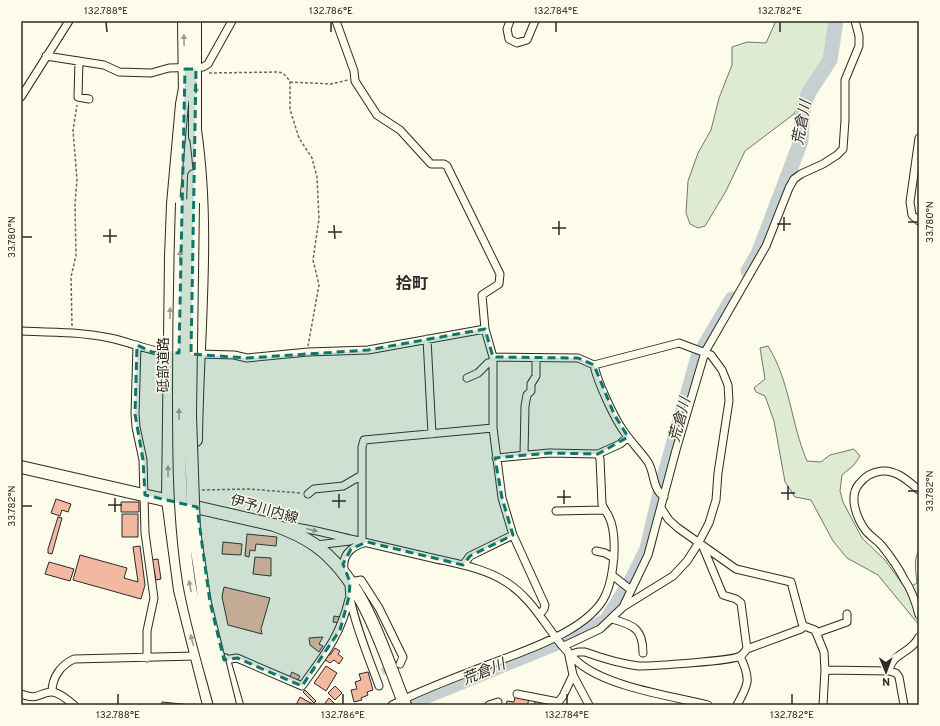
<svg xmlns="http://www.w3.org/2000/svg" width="940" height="726" font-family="Overpass,'Noto Sans JP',sans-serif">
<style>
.green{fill:#deebd1;stroke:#74746e}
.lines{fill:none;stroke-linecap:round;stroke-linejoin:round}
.river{stroke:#c7d0d0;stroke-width:15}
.building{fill:#f2b8a0;stroke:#2b2b2b}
.minor-tunnel{stroke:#d3d1c4;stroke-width:7;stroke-dasharray:7 3.5;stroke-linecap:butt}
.minor-casing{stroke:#2b2b2b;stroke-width:9}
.primary-casing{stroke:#2b2b2b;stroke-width:14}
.trunk-casing{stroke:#2b2b2b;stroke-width:14}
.path{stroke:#6a6964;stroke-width:1.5;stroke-dasharray:3 2;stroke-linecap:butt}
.minor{stroke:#fdfbea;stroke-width:7}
.primary{stroke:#fdfbea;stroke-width:12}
.trunk{stroke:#fdfbea;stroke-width:12}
.trunk-bridge-casing{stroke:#2b2b2b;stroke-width:14;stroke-linecap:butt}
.trunk-bridge{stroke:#fdfbea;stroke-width:12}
.oneway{fill:#9e9d94}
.marked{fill:#0f766e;fill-opacity:0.2;stroke:#0f766e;stroke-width:3;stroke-dasharray:8 5;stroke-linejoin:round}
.ticks{fill:none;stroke:#2b2b2b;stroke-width:1.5}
.labels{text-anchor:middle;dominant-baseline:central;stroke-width:3;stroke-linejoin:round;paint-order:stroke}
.street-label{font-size:14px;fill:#2b2b2b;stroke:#fdfbea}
.water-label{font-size:15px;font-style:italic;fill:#2b2b2b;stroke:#fdfbea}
.quarter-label{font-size:16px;font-weight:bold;fill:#2b2b2b;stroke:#fdfbea}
.neatline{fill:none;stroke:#2b2b2b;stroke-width:1.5}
.ticks-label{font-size:10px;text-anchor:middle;fill:#2b2b2b}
</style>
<rect width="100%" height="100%" fill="#fdfbea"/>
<path class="green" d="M773,21H836L832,46L813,83L794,114L745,151L726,191L705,226L698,228L690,224L686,213L688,181L698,153L711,130L719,98L732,65V47L747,42L766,43L775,23Z
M768,346C790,381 791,424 807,461L821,462L830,455L854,449L860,456L854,465L842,475L840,491L843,502L862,538L885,560L906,589L917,583C916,572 913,560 919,550V625L878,575L847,558L833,541L811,500L795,497L785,482L774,421L765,396L756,392L754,388L765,379L760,348Z"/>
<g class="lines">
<path class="river" d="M748,271L758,254L801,141L803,108L809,92L830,60L836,21
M405,705L584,632L606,621L631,581L647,549L662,484L698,357L732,299"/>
</g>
<path class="building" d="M56,499L71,504L68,512L62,510L60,516L51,513Z
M121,502H139V512H121Z
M122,514H138V537H122Z
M58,517L62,518L52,554L48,553V549Z
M247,534L277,537L276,546L256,544L255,551L250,550L249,557L245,556Z
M223,542L242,544L241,555L222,554Z
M140,546L145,585L141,599L73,580L80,555L127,568L124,578L138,582L133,547Z
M255,557L271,558V576L253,574Z
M158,559L161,579L156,580L152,560Z
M49,562L74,569L70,581L45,574Z
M224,587L270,598L261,629L262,634L228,625L222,597Z
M334,616L340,617L339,623L333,622Z
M323,637L319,644L323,646L319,652L310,645L309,638Z
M335,648L340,651L338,654L343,658L339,664L334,660L330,663L324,659L327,654L330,655Z
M326,666L337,673L326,691L314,683Z
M292,672L300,676L297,682L289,678Z
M368,672L373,690L367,692L368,695L361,698L362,700L354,702L351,690L357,689L355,682L361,680L359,674Z
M335,686L342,693L335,700L328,693Z
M305,690L316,701L314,703L303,692Z
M300,697L305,700L315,705H296Z
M515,697L529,700L527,705H506L507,701L514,702Z
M329,698L336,705H327L325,703Z
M536,701L545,705H533Z
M162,702L192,705H161Z"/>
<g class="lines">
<path class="minor-tunnel" d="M382,672L400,664"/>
<g class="minor-casing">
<path id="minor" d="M336,21L354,71L355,81L377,115L400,130L431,164H444L447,166L500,274L499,284L482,295L485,329L493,357V428L502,498L513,535L545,605L544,609L540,614
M510,21L507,29L509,39L517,43L527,40L535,21
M46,56L104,65L119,72L151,73L169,68L203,67L208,64L232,21
M79,61L78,97L89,99
M21,97L69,21
M919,138L910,202L912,215L919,221
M21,331C50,332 81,332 110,338C130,342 148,351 169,353
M427,339L432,434
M137,345L135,414L136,427L143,460L145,533L154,598L147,631V658
M198,354L234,355L247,358L308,352L368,350L485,329
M493,357L578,358L594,365L679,343L711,355L722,370L728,385L729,401L718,473L716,500L709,523L698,544L687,561L673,576L623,607L600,629L564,646
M594,365C597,381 615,420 625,433C632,443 641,452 648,462C655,474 652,488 664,497
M467,378L478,373L488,363L493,362
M524,455L525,406L527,395L531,391V384L536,376V359
M496,458L549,453L598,454L620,444L628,437
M919,490C908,481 897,470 882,471C872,472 865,476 859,484C848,497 857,519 866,531C871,537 877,540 882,546C890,556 898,567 904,579C911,589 916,603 919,615
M308,494L314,489L343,486L362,475
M661,508L669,520L678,528L736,569L791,582L802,623L804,626L815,630L824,652L825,670L823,705
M556,511L604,510
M287,526C310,528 332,535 355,540C380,546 406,552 432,558C458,564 484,568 506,582C538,602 551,640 579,663C608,687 671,696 708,705
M362,542V447L364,440L493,428
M316,545L350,541
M703,547L723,595L736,599L741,603L747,649
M596,551L605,553L614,558
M463,565L470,556L513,535
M345,573C340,557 350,547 364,543
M612,575L631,590
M623,607L648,555L676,450L705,352L766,246L789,188L794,179L801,174L823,164L837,155L843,149L845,120V80L859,46V36L855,21
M612,619C634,625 643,629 643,653
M816,633L847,622V614
M568,651L573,675L589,705
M571,654L578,652H585C602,658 621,664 639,666C652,666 733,661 740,656C743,655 745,651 747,649L801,629L804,626
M224,660L237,658L302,686C324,655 340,637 349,599
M825,670L889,671C891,653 911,654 919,637
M889,671L896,673L899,677L904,705
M379,686C372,666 344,599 350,582L361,580L379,608L403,657L400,664
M52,692C52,677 61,665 74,659L196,656
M21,694C39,701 39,692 52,692C59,692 69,701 74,705
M517,694L558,702
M392,705C423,689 457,677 490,664C524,651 591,630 606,594C614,576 618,535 609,517C607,512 604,510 602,504L600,459L598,454
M489,705L498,702
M556,705L563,696L573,675
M737,705C749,684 751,679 740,656"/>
</g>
<g class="primary-casing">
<path id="primary" d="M21,467L274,525C288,530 302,536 315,545C365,581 383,651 405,705"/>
</g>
<g class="trunk-casing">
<path id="trunk" d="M184,21L185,96
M195,21V137
M185,88L182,104L173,204L171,257L168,500L180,590L209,705
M195,130C210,232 197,337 196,440
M193,203L194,176
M224,660L237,705"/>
</g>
<path class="path" d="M209,73L278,72L283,73L290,81V109L292,116L299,138L312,158L317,177L319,219L313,260L319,285L308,346
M290,82L331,84L348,80
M72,326L71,277L76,255L75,204L77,180L73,130L77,105
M202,490L249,489L300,493"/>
<use href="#minor" class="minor"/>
<use href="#primary" class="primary"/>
<use href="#trunk" class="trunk"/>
<g class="trunk-bridge-casing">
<path id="trunk-bridge" d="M182,203C180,266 179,329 179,391C179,455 179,519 189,582C196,623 209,664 220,705
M193,203L190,415L194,531L205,603L230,705"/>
</g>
<use href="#trunk-bridge" class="trunk-bridge"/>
</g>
<defs><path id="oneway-solid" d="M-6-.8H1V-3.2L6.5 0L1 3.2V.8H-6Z"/></defs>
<g class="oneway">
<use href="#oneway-solid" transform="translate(184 40) rotate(-91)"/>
<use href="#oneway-solid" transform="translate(196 88) rotate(90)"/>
<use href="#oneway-solid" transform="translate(180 256) rotate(-88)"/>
<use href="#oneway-solid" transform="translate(170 313) rotate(-89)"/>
<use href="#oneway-solid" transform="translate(179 414) rotate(-90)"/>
<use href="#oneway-solid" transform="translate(168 471) rotate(-90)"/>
<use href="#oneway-solid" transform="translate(312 530) rotate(14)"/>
<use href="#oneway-solid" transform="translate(190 586) rotate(-101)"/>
<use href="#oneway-solid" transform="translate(192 640) rotate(-105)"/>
</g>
<path class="marked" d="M185,69H196L191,354L247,358L368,350L485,329L493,357L578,358L594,365L614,414L628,437L598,454L549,453L495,458L502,498L513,535L470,556L463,565L367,542L351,549L343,564L350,582L349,597L340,630L302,686L237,658L224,660L210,602L197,507L145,495L143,460L135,414L137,345L152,352L179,353Z"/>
<path class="ticks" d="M106,22L107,32M331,22V32M556,22V32M780,22V32M784,217V231M559,221V235M908,222H918M777,224H791M334,225L335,239M552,228H566M110,229V243M328,232H342M103,236H117M22,237H32M788,486V500M564,490V504M908,491H918M781,493H795M339,494V508M557,497H571M115,498V512M332,501H346M108,505H122M22,506H32M118,694V704M343,694V704M567,694V704M792,694V704"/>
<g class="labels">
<g class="street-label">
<text transform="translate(164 365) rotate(-90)">砥部道路</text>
<text transform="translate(264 510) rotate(16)">伊予川内線</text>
</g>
<g class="water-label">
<text transform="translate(803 123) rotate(-79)">荒倉川</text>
<text transform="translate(681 420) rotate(-75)">荒倉川</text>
<text transform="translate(484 673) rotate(-22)">荒倉川</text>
</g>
<g class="quarter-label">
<text x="412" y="285">拾町</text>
</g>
</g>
<rect width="940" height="726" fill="none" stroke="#fdfbea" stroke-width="44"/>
<g transform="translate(886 672) rotate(179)" stroke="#fdfbea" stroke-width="3" paint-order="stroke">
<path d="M0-3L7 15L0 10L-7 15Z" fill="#2b2b2b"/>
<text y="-6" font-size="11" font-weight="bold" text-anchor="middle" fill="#2b2b2b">N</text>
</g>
<rect x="22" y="22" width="896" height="682" class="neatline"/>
<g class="ticks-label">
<text x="106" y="14">132.788°E</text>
<text x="331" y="14">132.786°E</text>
<text x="556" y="14">132.784°E</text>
<text x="780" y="14">132.782°E</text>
<text transform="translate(929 222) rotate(-90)" y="4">33.780°N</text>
<text transform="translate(11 237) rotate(-90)" y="4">33.780°N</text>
<text transform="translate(929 491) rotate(-90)" y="4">33.782°N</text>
<text transform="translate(11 506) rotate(-90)" y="4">33.782°N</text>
<text x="118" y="718">132.788°E</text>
<text x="343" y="718">132.786°E</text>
<text x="567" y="718">132.784°E</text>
<text x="792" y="718">132.782°E</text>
</g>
</svg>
